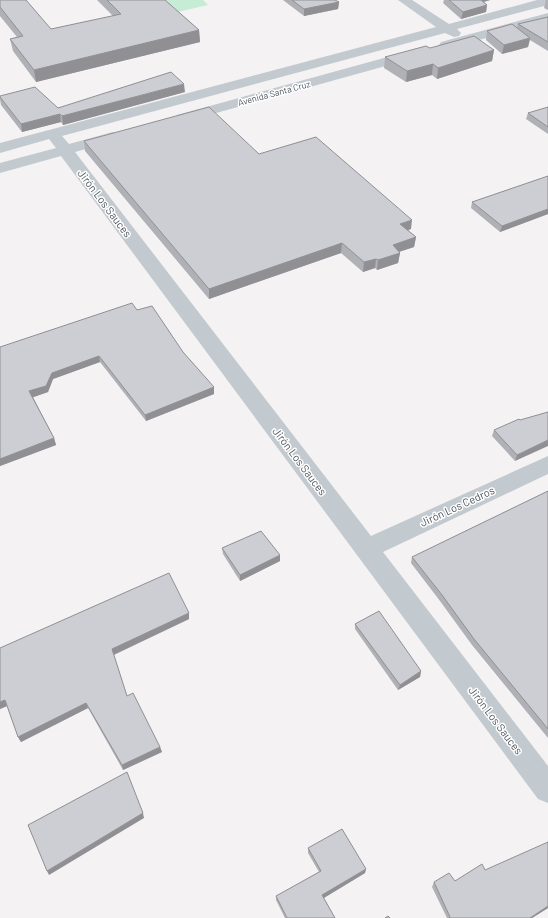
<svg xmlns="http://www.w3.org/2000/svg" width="548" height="918" font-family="Barlow,sans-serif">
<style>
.green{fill:#c6ecd6}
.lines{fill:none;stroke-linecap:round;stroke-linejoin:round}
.minor{fill:#c2c9cf;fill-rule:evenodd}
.wall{fill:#b0b1b6}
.shaded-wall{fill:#909094}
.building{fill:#cdced4;stroke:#909094}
.labels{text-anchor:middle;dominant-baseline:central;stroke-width:3;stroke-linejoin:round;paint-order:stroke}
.far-street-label{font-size:9px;fill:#4c555e;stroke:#fff}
.street-label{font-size:11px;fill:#4c555e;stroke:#fff}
</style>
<rect width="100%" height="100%" fill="#f4f2f2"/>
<path class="green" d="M133,0H203L208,5L169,14Z"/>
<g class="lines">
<path class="minor" d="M398,0H412L449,24L537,0H548V5L457,29L461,33L459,36L454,37L445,33L62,136L69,144L113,132L118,134L121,137L118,140L75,152L371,536L548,456V474L383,552L548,766V803L538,799L61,156L0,173V163L56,148L49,139L0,153V143L436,27Z
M548,13V21L446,49L441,48L439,45L441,42Z
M413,50L418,51L420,54L418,57L187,121L182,122L177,121L175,118L177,115Z"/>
</g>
<path class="wall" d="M0,0L51,29L113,16L97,0H165L199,30L200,42L36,82L13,51L10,39L17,37L0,16Z
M283,0H335L339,2L338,9L304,16Z
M444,0H490L484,2L487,5L486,12L461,19L443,3Z
M546,0H548V10L544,8Z
M548,17V51L530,40L528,47L502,54L486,40L487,31L517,28L518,24Z
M430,48L494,50L492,61L437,79L432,75L406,82L384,68L385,57Z
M185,92L63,125L61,122L22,132L1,105L0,99V96L58,108Z
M548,107V134L526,119L528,113Z
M84,141L259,154L411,229L408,230L416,237L414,247L399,252L400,253L398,263L377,270L375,268L363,272L341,253L209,299L85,151Z
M548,176V214L500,232L471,208L472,202Z
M137,310L183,352L214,394L146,421L100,362L53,379L48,392L33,397L54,438L56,445L0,466V347Z
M548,412L515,461L492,436L494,430Z
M548,491V738L472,645L440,601L411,563L412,557Z
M222,548L280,561L240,581L223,554Z
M189,613V619L114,655L127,696L160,747L162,752L123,770L88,708L21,742L18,737L7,706L0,709V648Z
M355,624L421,671L420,677L398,690L355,629Z
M308,848L366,869L365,873L324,898L335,918H285L276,900V896L319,872L308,853Z
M485,870L548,908L532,918H447L432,887L434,882L455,881Z"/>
<path class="shaded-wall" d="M477,0H490L476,4Z
M339,2L338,9L304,16V9Z
M487,5L486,12L461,19L463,12Z
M199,30L200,42L36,82L34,70Z
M530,38L528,47L502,54L504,45Z
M494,50L492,61L437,79L438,68Z
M433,64L432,75L406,82L407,71Z
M184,84L185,92L63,125L62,116Z
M60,114L61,122L22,132L21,124Z
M548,209V214L500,232L502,226Z
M412,220L411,229L399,233L400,224Z
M416,237L414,247L392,254L393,245Z
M342,243L341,253L209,299V289Z
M400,253L398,263L377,270L378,260Z
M376,259L375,268L363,272L364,262Z
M99,356L100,362L53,379L48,392L31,398L29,391L52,373Z
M214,387V394L146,421L145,415Z
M54,438L56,445L0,466V459Z
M548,440V446L515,461L517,455Z
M280,555V561L240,581V575Z
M189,613V619L113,655L112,649Z
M421,671L420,677L398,690L400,685Z
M5,700L7,706L0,709V702Z
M86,703L88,708L21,742L18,737Z
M160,747L162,752L123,770L122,765Z
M143,813L144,818L49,875L47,871Z
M366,869L365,873L322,899V895Z
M548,906V908L532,918H530Z"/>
<path class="building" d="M0,0H26L51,29L121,14L107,0H165L199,30L34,70L10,39L23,36L0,7Z
M292,0H335L339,2L304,9Z
M449,0H481L487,5L463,12Z
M548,17V42L518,24Z
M512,24L530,38L504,45L487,31Z
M474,36L494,50L438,68L433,64L407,71L385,57L426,46L430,48Z
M171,72L184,84L62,116L60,114L21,124L0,97V96L35,87L58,108Z
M209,107L259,154L316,137L412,220L400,224L416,237L393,245L400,253L378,260L376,259L364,262L342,243L209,289L84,141Z
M548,107V127L528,113Z
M548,176V209L502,226L472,202Z
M132,303L137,310L152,306L183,352L214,387L145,415L99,356L52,373L46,386L29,391L54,438L0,459V347Z
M548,412V440L517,455L494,430L519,419L520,420Z
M548,491V729L474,639L442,595L412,557Z
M261,531L280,555L240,575L222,548Z
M169,573L189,613L112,649L127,696L133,693L160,747L122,765L86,703L18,737L5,700L0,702V648Z
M379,611L421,671L400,685L355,624Z
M127,772L143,813L47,871L28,825Z
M342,829L366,869L322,895L335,918H287L276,896L321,871L308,848Z
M548,842V906L530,918H449L450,917L434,882L449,873L455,881L482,864L485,870Z
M388,916L390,918H385Z"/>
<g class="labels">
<g class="far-street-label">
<text transform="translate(274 93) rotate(-15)">Avenida Santa Cruz</text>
</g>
<g class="street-label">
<text transform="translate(105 203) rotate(53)">Jirón Los Sauces</text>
<text transform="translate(300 461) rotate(53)">Jirón Los Sauces</text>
<text transform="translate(457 506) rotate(-25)">Jirón Los Cedros</text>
<text transform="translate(496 720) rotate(53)">Jirón Los Sauces</text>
</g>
</g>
</svg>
